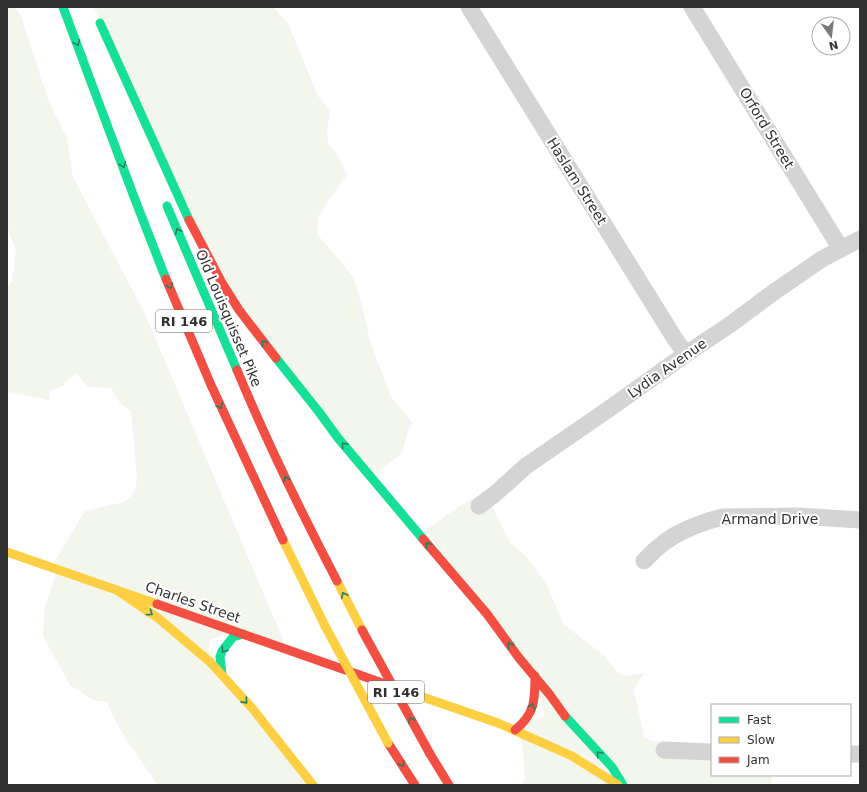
<svg xmlns="http://www.w3.org/2000/svg" width="867" height="792" font-family="'DejaVu Sans',sans-serif">
<style>
.green{fill:#f2f6ed}
.lines{fill:none;stroke-linecap:round;stroke-linejoin:round}
.street{stroke:#d4d4d4;stroke-width:17}
.fast{stroke:#16e098;stroke-width:9}
.slow{stroke:#ffcf43;stroke-width:9}
.jam{stroke:#f24e42;stroke-width:9}
.slow-bridge{stroke:#ffcf43;stroke-width:9}
.jam-bridge{stroke:#f24e42;stroke-width:9}
.oneway{stroke:#247f5f}
.labels{text-anchor:middle;dominant-baseline:central;stroke-width:4;stroke-linejoin:round;paint-order:stroke}
.shield{fill:#fff;stroke:#6e6e6e;stroke-width:1}
.shield-label{font-size:13px;font-weight:bold;fill:#303030}
.street-label{font-size:14px;fill:#303030;stroke:#fff}
</style>
<rect width="100%" height="100%" fill="#fff"/>
<path class="green" d="M7,7H15L21,16L48,100L67,138L73,177L145,314L285,644L228,634L209,640V650L312,785H158C139,758 119,732 107,702L93,700L70,685L43,636L45,607L57,569L55,561L85,511L124,502L134,493L137,480L131,411L120,403L111,388L88,387L77,374L67,380L63,386L50,391L49,401L39,398L7,392V288L12,282L16,252L7,225Z
M94,7H274L280,16L287,21L318,96L330,111L327,132L328,143L338,156L347,175L337,188L318,217L317,234L353,276L360,300H361L370,341L391,397L413,423L409,428L402,453L371,478L221,285L104,33Z
M485,492L510,543L525,555L547,585L564,625L604,655L618,673L625,676L645,673L639,680L634,689L644,737L651,741L712,744V775H772L771,785H521L525,780L524,757L518,728L521,722L545,716L536,682L426,530L458,507Z"/>
<g class="lines">
<path class="street" d="M469,7L675,339L686,354
M692,7L841,249
M479,506L496,493L526,466L606,411L686,354L731,324L774,292L822,259L860,239
M644,561L655,550L666,541L677,534L692,527L708,521L723,517L798,516L860,520
M664,750L712,752
M850,754H860"/>
<path class="fast" d="M63,7L134,197L166,279
M100,23L189,220
M167,206L237,370
M276,358L319,412L338,438L423,539
M222,674L220,657L222,651L233,637L243,634
M565,716L612,767L623,785"/>
<path class="slow" d="M283,540L325,626
M7,552L157,604
M337,581L362,630
M118,591L158,618L210,662L252,708L313,785
M411,693L498,723L572,756L618,785"/>
<path class="jam" d="M189,220L222,283L239,310L276,358
M166,279L211,385L283,540
M237,370C267,442 301,512 337,581
M423,539L487,614L519,658L550,695L565,716
M157,604L411,693
M515,730C535,714 535,700 535,676
M388,743L415,785
M430,754L449,785"/>
<path class="slow-bridge" d="M325,626L388,743"/>
<path class="jam-bridge" d="M362,630L430,754"/>
</g>
<defs><path id="oneway-chevron" d="M-2-3.5L2.5 0L-2 3.5" fill="none" stroke-width="1.6" stroke-linecap="round" stroke-linejoin="round"/></defs>
<g class="oneway">
<use href="#oneway-chevron" transform="translate(77 43) rotate(69)"/>
<use href="#oneway-chevron" transform="translate(123 165) rotate(69)"/>
<use href="#oneway-chevron" transform="translate(178 231) rotate(-113)"/>
<use href="#oneway-chevron" transform="translate(170 286) rotate(67)"/>
<use href="#oneway-chevron" transform="translate(264 343) rotate(-127)"/>
<use href="#oneway-chevron" transform="translate(220 406) rotate(65)"/>
<use href="#oneway-chevron" transform="translate(344 445) rotate(-130)"/>
<use href="#oneway-chevron" transform="translate(286 479) rotate(-115)"/>
<use href="#oneway-chevron" transform="translate(428 545) rotate(-131)"/>
<use href="#oneway-chevron" transform="translate(344 595) rotate(-117)"/>
<use href="#oneway-chevron" transform="translate(150 613) rotate(34)"/>
<use href="#oneway-chevron" transform="translate(510 645) rotate(-127)"/>
<use href="#oneway-chevron" transform="translate(224 650) rotate(123)"/>
<use href="#oneway-chevron" transform="translate(245 701) rotate(48)"/>
<use href="#oneway-chevron" transform="translate(532 706) rotate(-75)"/>
<use href="#oneway-chevron" transform="translate(411 720) rotate(-119)"/>
<use href="#oneway-chevron" transform="translate(599 754) rotate(-133)"/>
<use href="#oneway-chevron" transform="translate(402 764) rotate(58)"/>
</g>
<g class="labels">
<g class="shield">
<rect x="156" y="310" width="56" height="22" rx="3"/>
<rect x="368" y="681" width="56" height="22" rx="3"/>
</g>
<g class="shield-label">
<text x="184" y="321">RI 146</text>
<text x="396" y="692">RI 146</text>
</g>
<g class="street-label">
<text transform="translate(767 128) rotate(59)">Orford Street</text>
<text transform="translate(577 181) rotate(58)">Haslam Street</text>
<text transform="translate(229 318) rotate(67)">Old Louisquisset Pike</text>
<text transform="translate(667 368) rotate(-35)">Lydia Avenue</text>
<text x="770" y="519">Armand Drive</text>
<text transform="translate(193 602) rotate(19)">Charles Street</text>
</g>
</g>
<rect width="867" height="792" fill="none" stroke="#303030" stroke-width="16"/>
<rect x="711" y="704" width="140" height="72" fill="#ffffff" stroke="#acacac"/>
<rect x="719" y="717" width="20" height="6" fill="#16e098" stroke="#acacac"/>
<text x="747" y="724" font-size="12" fill="#303030">Fast</text>
<rect x="719" y="737" width="20" height="6" fill="#ffcf43" stroke="#acacac"/>
<text x="747" y="744" font-size="12" fill="#303030">Slow</text>
<rect x="719" y="757" width="20" height="6" fill="#f24e42" stroke="#acacac"/>
<text x="747" y="764" font-size="12" fill="#303030">Jam</text>
<g transform="translate(831 36) rotate(165)"><circle r="19" fill="#ffffff" stroke="#acacac"/>
<path d="M0-3L7 15L0 10L-7 15Z" fill="#787878"/>
<text y="-6" font-size="11" font-weight="bold" text-anchor="middle" fill="#303030">N</text>
</g>
</svg>
